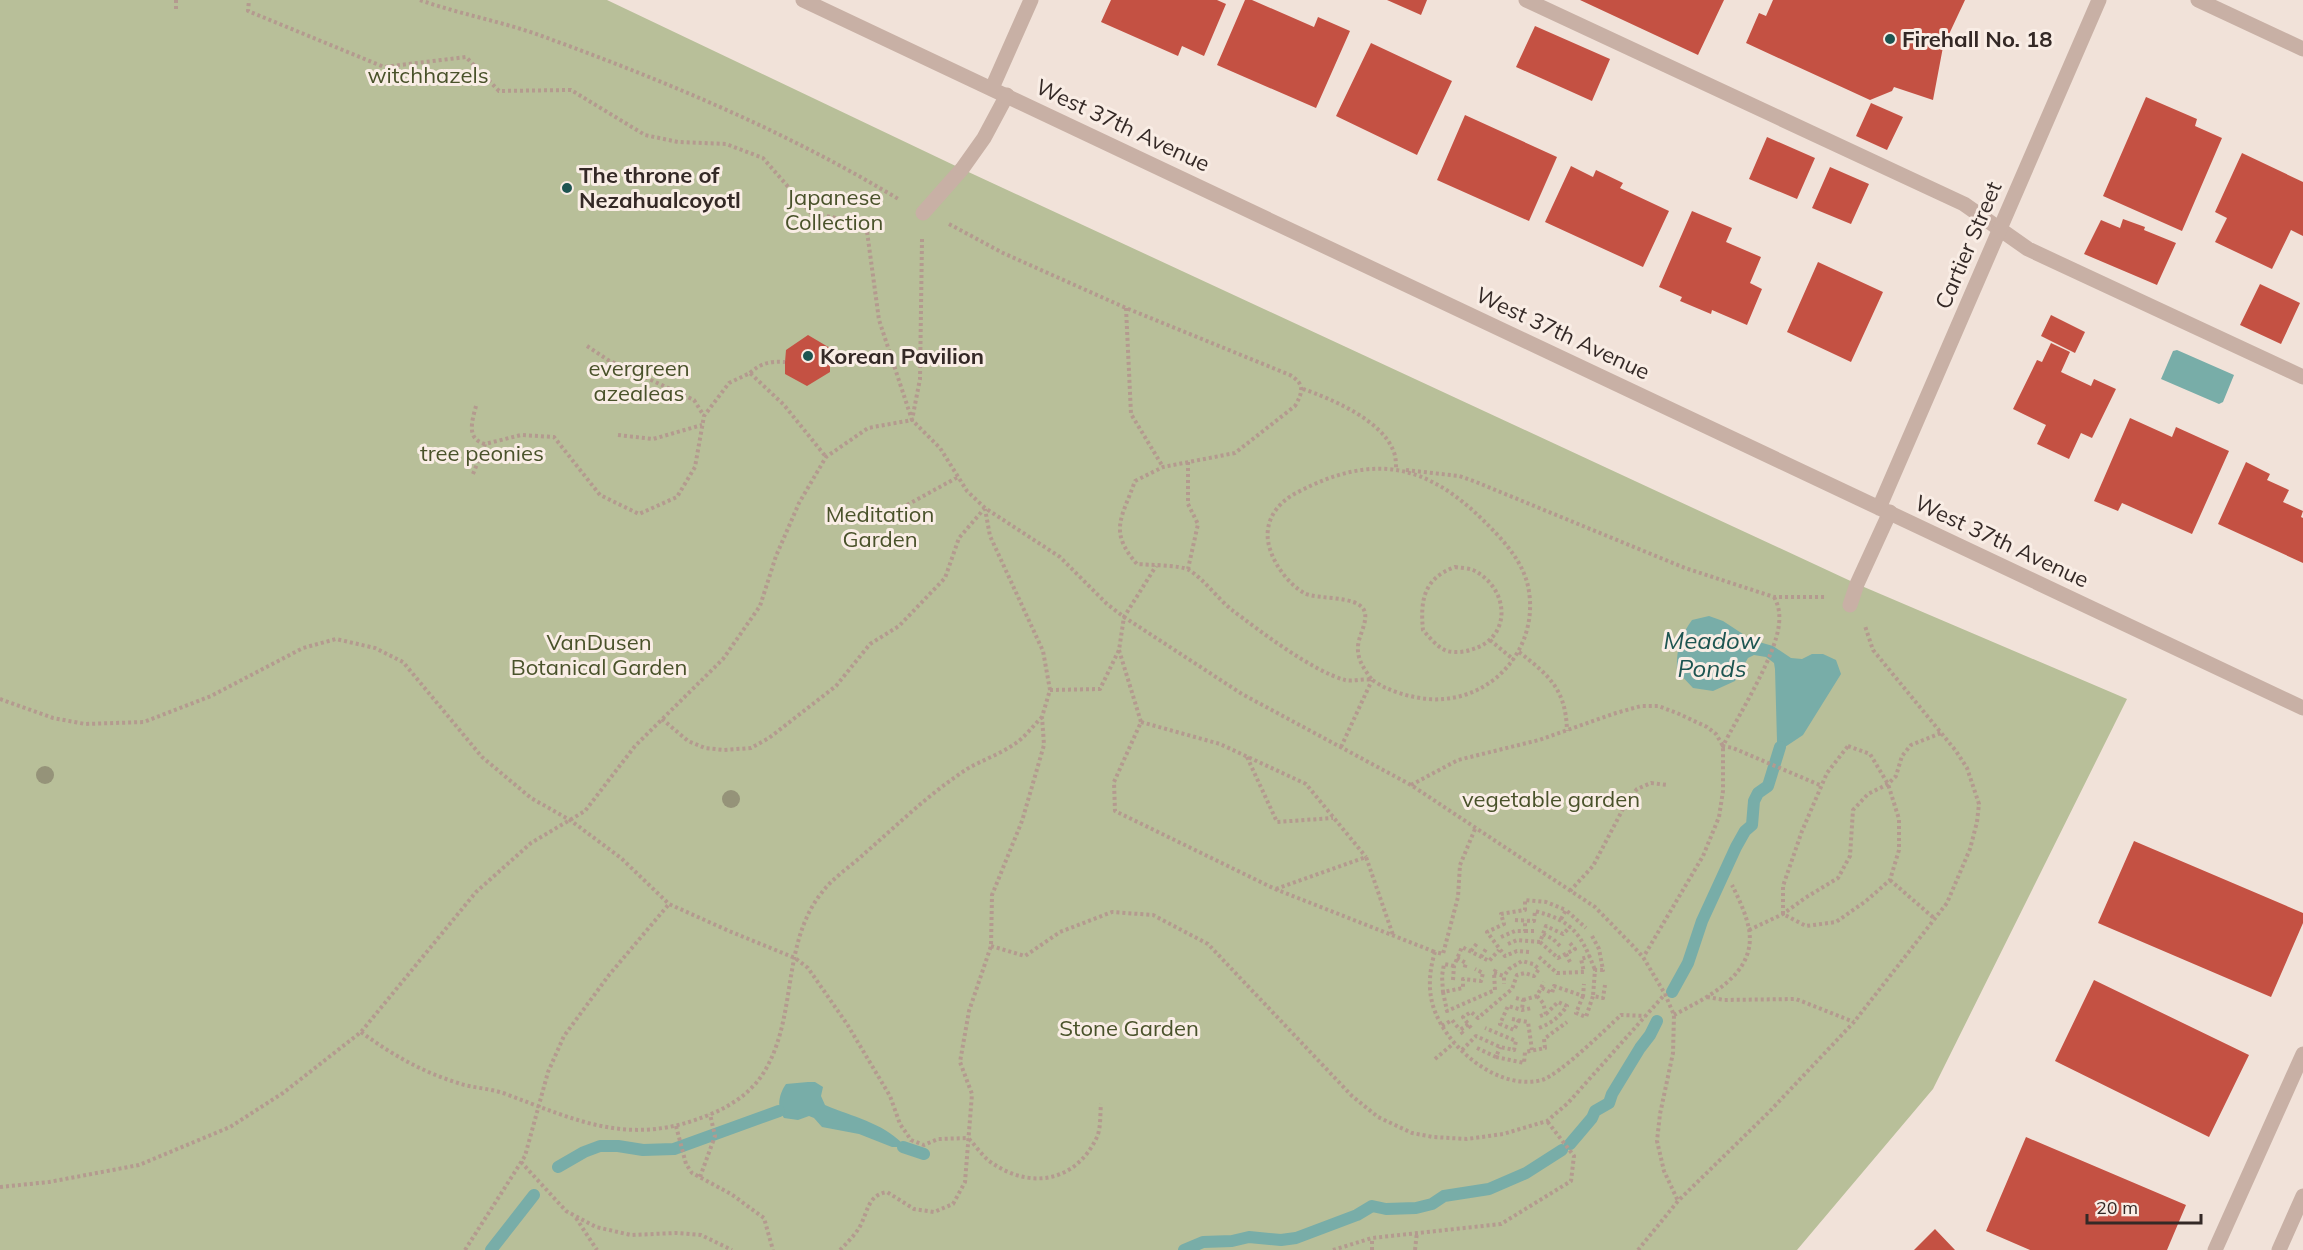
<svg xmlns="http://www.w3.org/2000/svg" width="2303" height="1250" font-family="Mulish,sans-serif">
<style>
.green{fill:#b8bf99}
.water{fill:#78ada8}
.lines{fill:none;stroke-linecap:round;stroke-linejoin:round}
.stream{stroke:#78ada8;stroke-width:12}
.building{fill:#c45143}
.path{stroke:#b49a8f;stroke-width:4;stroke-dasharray:3 3;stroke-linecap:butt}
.service{stroke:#c8b0a5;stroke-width:15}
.minor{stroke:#c8b0a5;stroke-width:15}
.tree{fill:#959379}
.poi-dot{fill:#1d5551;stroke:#f9ede5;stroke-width:2}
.labels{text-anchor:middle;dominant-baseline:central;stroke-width:6;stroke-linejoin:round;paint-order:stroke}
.poi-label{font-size:22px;font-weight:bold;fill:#342926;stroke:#f9ede5;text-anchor:start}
.park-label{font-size:22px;fill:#49522a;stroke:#f9ede5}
.street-label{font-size:22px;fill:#342926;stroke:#f9ede5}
.water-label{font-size:24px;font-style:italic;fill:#1d5551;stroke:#f9ede5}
</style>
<rect width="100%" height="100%" fill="#f1e2d9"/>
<path class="green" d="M0,0H607L962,169L1857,584L2127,699L1933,1089L1797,1250H0Z"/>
<path class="water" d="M2177,350L2234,375L2223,402L2219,404L2161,379L2173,351Z
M1709,616L1723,621L1752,640L1773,646L1791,658L1802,659L1812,654H1823L1836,660L1841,674L1803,735L1782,749L1777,745V741L1775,669L1774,663L1766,657L1754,655L1748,658L1735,681L1713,691L1693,688L1677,671C1676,650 1680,637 1692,620Z
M808,1082H815L823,1087L821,1096L825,1105C853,1117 881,1122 903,1144V1147H892L859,1134L822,1127L814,1118L809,1116L798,1120L784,1118C776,1108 779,1094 786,1084Z"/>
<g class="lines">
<path class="stream" d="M1672,992L1688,963L1702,921L1736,847L1745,831L1752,825L1754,801L1758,793L1768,786L1780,747
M1570,1144L1592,1118L1595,1111L1609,1103L1612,1094L1640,1048L1650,1035L1657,1021
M903,1147L924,1154
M558,1167L584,1152L600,1146H618L643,1150L674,1149L779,1111
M491,1250L534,1195
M1184,1250L1203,1242L1232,1241L1249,1237L1281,1240L1296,1238L1357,1215L1372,1206L1386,1209L1416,1208L1432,1204L1444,1196L1489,1189L1526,1173L1562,1150"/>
</g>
<path class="building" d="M1111,0H1217L1226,4L1204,56L1182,46L1178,56L1101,22Z
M1245,0H1252L1314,27L1318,17L1350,31L1316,108L1217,65Z
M1387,0H1427L1421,15Z
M1580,0H1724L1698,55Z
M1773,0H1965L1943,47L1933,100L1894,87L1892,91L1870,100L1746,43L1759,13L1766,16Z
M1535,26L1610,59L1592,101L1516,67Z
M1371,43L1452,81L1417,155L1336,116Z
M2146,97L2197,119L2195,126L2222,138L2182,231L2103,196Z
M1871,103L1903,117L1887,150L1856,136Z
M1465,115L1557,157L1529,221L1437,180Z
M1767,137L1815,158L1797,199L1749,179Z
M2242,153L2303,182V236L2291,230L2272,269L2215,242L2227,218L2215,212Z
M1571,166L1593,177L1596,170L1623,183L1620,188L1669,211L1643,267L1545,222Z
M1830,167L1869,184L1851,224L1812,208Z
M1692,211L1732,228L1726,242L1761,257L1750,283L1762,289L1747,325L1712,310L1711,314L1680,301L1682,297L1659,287Z
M2123,219L2145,227L2144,230L2176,243L2157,285L2084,254L2101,220L2120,228Z
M1818,262L1883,292L1851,362L1787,332Z
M2260,284L2300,303L2281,344L2240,325Z
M2051,315L2085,332L2075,353L2041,336Z
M808,335L830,348V372L807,386L785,374V362L786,350Z
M2051,343L2070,352L2061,372L2091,386L2094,379L2116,389L2092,438L2081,433L2069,459L2037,444L2046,425L2013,409L2037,360L2042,362Z
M2130,418L2172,437L2176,427L2229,451L2192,534L2122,503L2118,511L2094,501Z
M2246,462L2270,474L2267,480L2289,490L2283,502L2303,511L2301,517L2303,518V563L2218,524Z
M2134,841L2303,913V923L2271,997L2098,923Z
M2094,980L2249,1055L2209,1137L2055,1061Z
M2026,1137L2186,1205L2167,1250H2030L1986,1231Z
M1935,1229L1955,1250H1914Z"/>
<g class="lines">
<path class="path" d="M176,0V9
M420,0C459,14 500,21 539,35C663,80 786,131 900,200
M949,224L1003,253L1126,308L1290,375C1305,384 1303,392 1295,406L1235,453L1163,467L1135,481C1122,518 1108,531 1137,564C1149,565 1180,565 1189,570C1204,579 1218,599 1232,610C1260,631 1312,671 1345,680C1353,682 1363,678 1372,680C1376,682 1381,686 1386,688C1402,695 1425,701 1443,699C1501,695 1542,639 1527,582C1520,558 1502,539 1485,522C1426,463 1373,453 1298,492C1274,504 1261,526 1271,552C1276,567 1290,585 1304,593C1318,600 1356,595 1364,610C1369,621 1358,636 1358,647C1357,660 1365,670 1372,680
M922,239L920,379L912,420L940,448L967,491L985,508L1060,557L1107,604L1124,617L1242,694L1411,785L1595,907L1633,946L1643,957L1665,994L1674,1015L1673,1053L1660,1114L1657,1141L1664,1171L1678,1201
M1126,308L1131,414L1163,467
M587,346L608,360L694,400L704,416
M750,373C761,363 770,361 785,362
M1303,389C1332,399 1381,420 1393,450C1396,456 1396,463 1396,469
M476,406C472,421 466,439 485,444L521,435L554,437L600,495L639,514L677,497L695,467L704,416L729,383L750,373L784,405L826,457
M618,435L653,439L702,425
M1188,462V504L1198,524L1188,569
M1406,470L1459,476L1476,482L1685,568L1774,597H1826
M473,474L485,444
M907,505L958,477
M1455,567C1461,568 1468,568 1473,570C1510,588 1513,639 1470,650C1464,652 1454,653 1447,651C1437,647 1430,638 1423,630C1420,600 1424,578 1455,567Z
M1774,597C1779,606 1780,614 1779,624C1776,656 1738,716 1723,746L1733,748L1822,786
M1490,640L1514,660
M1119,650L1141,722L1114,782L1115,811L1275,889L1435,952
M1519,652C1550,676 1566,690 1567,731
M1050,690L1100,689L1119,650L1124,617L1156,566
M0,699L53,718L85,724L144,722L211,696L303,648L336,639L375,648L403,662L482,757L531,798L570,820L621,858L669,904L729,931L795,958L808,968L847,1024L890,1096L900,1124L911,1140L924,1145L938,1139L969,1138
M662,719L688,741L705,748L724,750L751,748L769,738L836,686L870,644L899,626L945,578L959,538L984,509
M1141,722L1220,744L1306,784L1366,857
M1848,746L1870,754L1888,784L1899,819V850L1890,880L1866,901L1836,922L1806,926L1783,914V886L1802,831L1827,773Z
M1341,747L1372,680
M1247,757L1277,822L1333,818
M1411,785L1458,760L1539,740L1616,713L1641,706H1658L1677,713L1707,727L1716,734L1723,746V791L1719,817L1703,856L1644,956
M1475,829L1460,865L1458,897L1443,954L1435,952C1430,968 1428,985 1432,1002C1442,1044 1497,1092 1542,1080C1559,1075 1606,1029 1621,1015L1645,1016
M1890,880L1935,919
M1276,889L1366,857L1393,935
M1570,891L1593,866L1624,807L1637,789L1651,783L1667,785
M1561,919L1566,910L1586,928
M1515,920L1534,921L1535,911C1573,921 1581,934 1595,970
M1749,930L1783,914L1805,898L1838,878L1850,856L1853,810L1868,794L1888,784L1896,776L1902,756L1911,745L1941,733
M1525,931H1534
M1543,934L1553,939L1560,946
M1592,936L1599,949L1603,970H1595L1593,996
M1501,937L1515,931H1525V920
M1540,942L1558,958L1575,949L1569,942
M1508,944L1517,940L1540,942L1546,926L1563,934L1570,927
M991,946L1025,956L1060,932L1112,912L1153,915L1208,944L1352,1096L1378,1117L1412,1133L1433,1137L1467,1139L1503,1134L1547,1121L1568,1103L1665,994
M1471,951L1478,942
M1529,952L1517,951L1505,956L1487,932L1504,924L1501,914L1525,910V900L1546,902L1566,910
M1566,954L1570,962
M1481,957L1486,949
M1539,957L1557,973L1584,972L1581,959L1590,956
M1457,958L1466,963L1464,970
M1454,966L1444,964L1442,976L1443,992L1463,988V979L1481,981L1483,973L1475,969
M1494,973L1504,976V984
M1453,980L1454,966L1462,947L1489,961L1499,950
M1542,988L1552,993L1554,986L1583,996L1584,984
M1443,992L1447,1011L1495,990L1494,973L1497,967
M1537,996L1543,1003L1546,1014L1538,1017
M1583,996L1576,1013L1586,1017L1593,996L1603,998L1605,985
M1707,997L1724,1000L1796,999L1854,1022
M1516,998L1523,1000L1522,1010
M1523,1000L1537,996L1544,982
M1674,1015C1707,997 1757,975 1749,929C1746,914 1739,899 1732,885
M1512,1019L1528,1022L1532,1050
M1519,1020L1514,1030L1500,1024L1508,1006L1522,1010L1532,1008
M1442,1026L1452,1020L1460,1030
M1471,1028L1463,1017L1471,1012L1478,1018L1512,989L1517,975L1525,973L1534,976L1539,969L1533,964L1522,961L1509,969L1504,976
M1539,1028C1552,1023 1559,1017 1567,1006L1558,1002L1546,1014
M361,1032C391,1054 422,1072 458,1083C472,1088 488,1088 503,1093C579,1121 630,1148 711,1114C735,1104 756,1089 768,1065C797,1010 782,941 823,891C834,877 851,866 864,854C897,825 930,793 967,769C982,760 1001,754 1016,743C1025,737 1033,726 1042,717
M1463,1034L1460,1030L1469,1024
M1477,1048L1496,1057L1500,1047
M1462,1050L1476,1036L1500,1047L1514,1050L1516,1041L1485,1028
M1496,1057L1524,1063L1525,1052L1545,1048L1544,1039L1567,1022
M1435,1059L1454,1043
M676,1126L686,1164L692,1173L731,1194L764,1218L773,1250
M969,1139C975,1145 981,1154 988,1160C1027,1190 1075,1184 1097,1137C1101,1128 1100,1114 1101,1104
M521,1162L566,1211L596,1227L631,1235L676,1233L701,1235L732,1250
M700,1177L715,1136L710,1114
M0,1187L49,1182L139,1165L230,1127L283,1093L361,1032L476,892L531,843L585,811L635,746L723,659L760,606L776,556L799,503L826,457L868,428L912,420L879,320L866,224L811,213L763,158L726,144L678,142L645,135L571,90L499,91L466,57L384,67L248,11L249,0
M576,1218L597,1250
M465,1250L525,1156L548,1072L564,1036L609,975L669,904
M840,1250C847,1243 854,1236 859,1228C868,1213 867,1195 887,1192L914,1209L934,1212L953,1204L965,1182L972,1094L960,1062L969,1011L991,946L992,895L1022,821L1044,745L1042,717L1050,690L1043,651L990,536L985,509
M1333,1250L1372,1238L1501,1224L1571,1181L1574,1156L1547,1121
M1372,1250V1238
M1415,1250L1417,1232
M1638,1250L1678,1201L1769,1112L1854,1022L1947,903L1970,849L1977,822L1979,804L1967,768L1956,751L1873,650L1865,626"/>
<path class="service" d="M1526,0L1964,204L2028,249L2303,377
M923,213L962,169L984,138L1007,95
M1850,605L1857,584L1890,512
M2215,1250L2303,1054
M2279,1250L2303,1196"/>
<path class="minor" d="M803,0L2303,708
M2198,0L2303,49
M992,88L1031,0
M1879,508L2099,0"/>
</g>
<g class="tree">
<circle cx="45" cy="775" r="9"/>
<circle cx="731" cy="799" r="9"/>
</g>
<g class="poi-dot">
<circle cx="1890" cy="39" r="6"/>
<circle cx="567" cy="188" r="6"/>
<circle cx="808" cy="356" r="6"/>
</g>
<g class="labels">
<g class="poi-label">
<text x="1902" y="39">Firehall No. 18</text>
<text x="579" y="175">The throne of<tspan x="579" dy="25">Nezahualcoyotl</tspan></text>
<text x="820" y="356">Korean Pavilion</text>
</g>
<g class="park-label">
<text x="428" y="75">witchhazels</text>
<text x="834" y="197">Japanese<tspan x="834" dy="25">Collection</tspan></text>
<text x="639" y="368">evergreen<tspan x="639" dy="25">azealeas</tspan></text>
<text x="482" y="453">tree peonies</text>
<text x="880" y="514">Meditation<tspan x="880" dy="25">Garden</tspan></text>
<text x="599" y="642">VanDusen<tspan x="599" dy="25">Botanical Garden</tspan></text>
<text x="1551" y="799">vegetable garden</text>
<text x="1129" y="1028">Stone Garden</text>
</g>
<g class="street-label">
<text transform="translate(1123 125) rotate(25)">West 37th Avenue</text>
<text transform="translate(1968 245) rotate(-67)">Cartier Street</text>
<text transform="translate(1563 333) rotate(25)">West 37th Avenue</text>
<text transform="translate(2002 541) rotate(25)">West 37th Avenue</text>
</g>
<g class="water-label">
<text x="1712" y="640">Meadow<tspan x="1712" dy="28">Ponds</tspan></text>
</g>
</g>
<path d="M2087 1214v9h114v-9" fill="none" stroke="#342926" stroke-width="3"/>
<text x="2096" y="1214" font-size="18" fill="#342926" stroke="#f9ede5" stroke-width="4.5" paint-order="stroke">20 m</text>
</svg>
